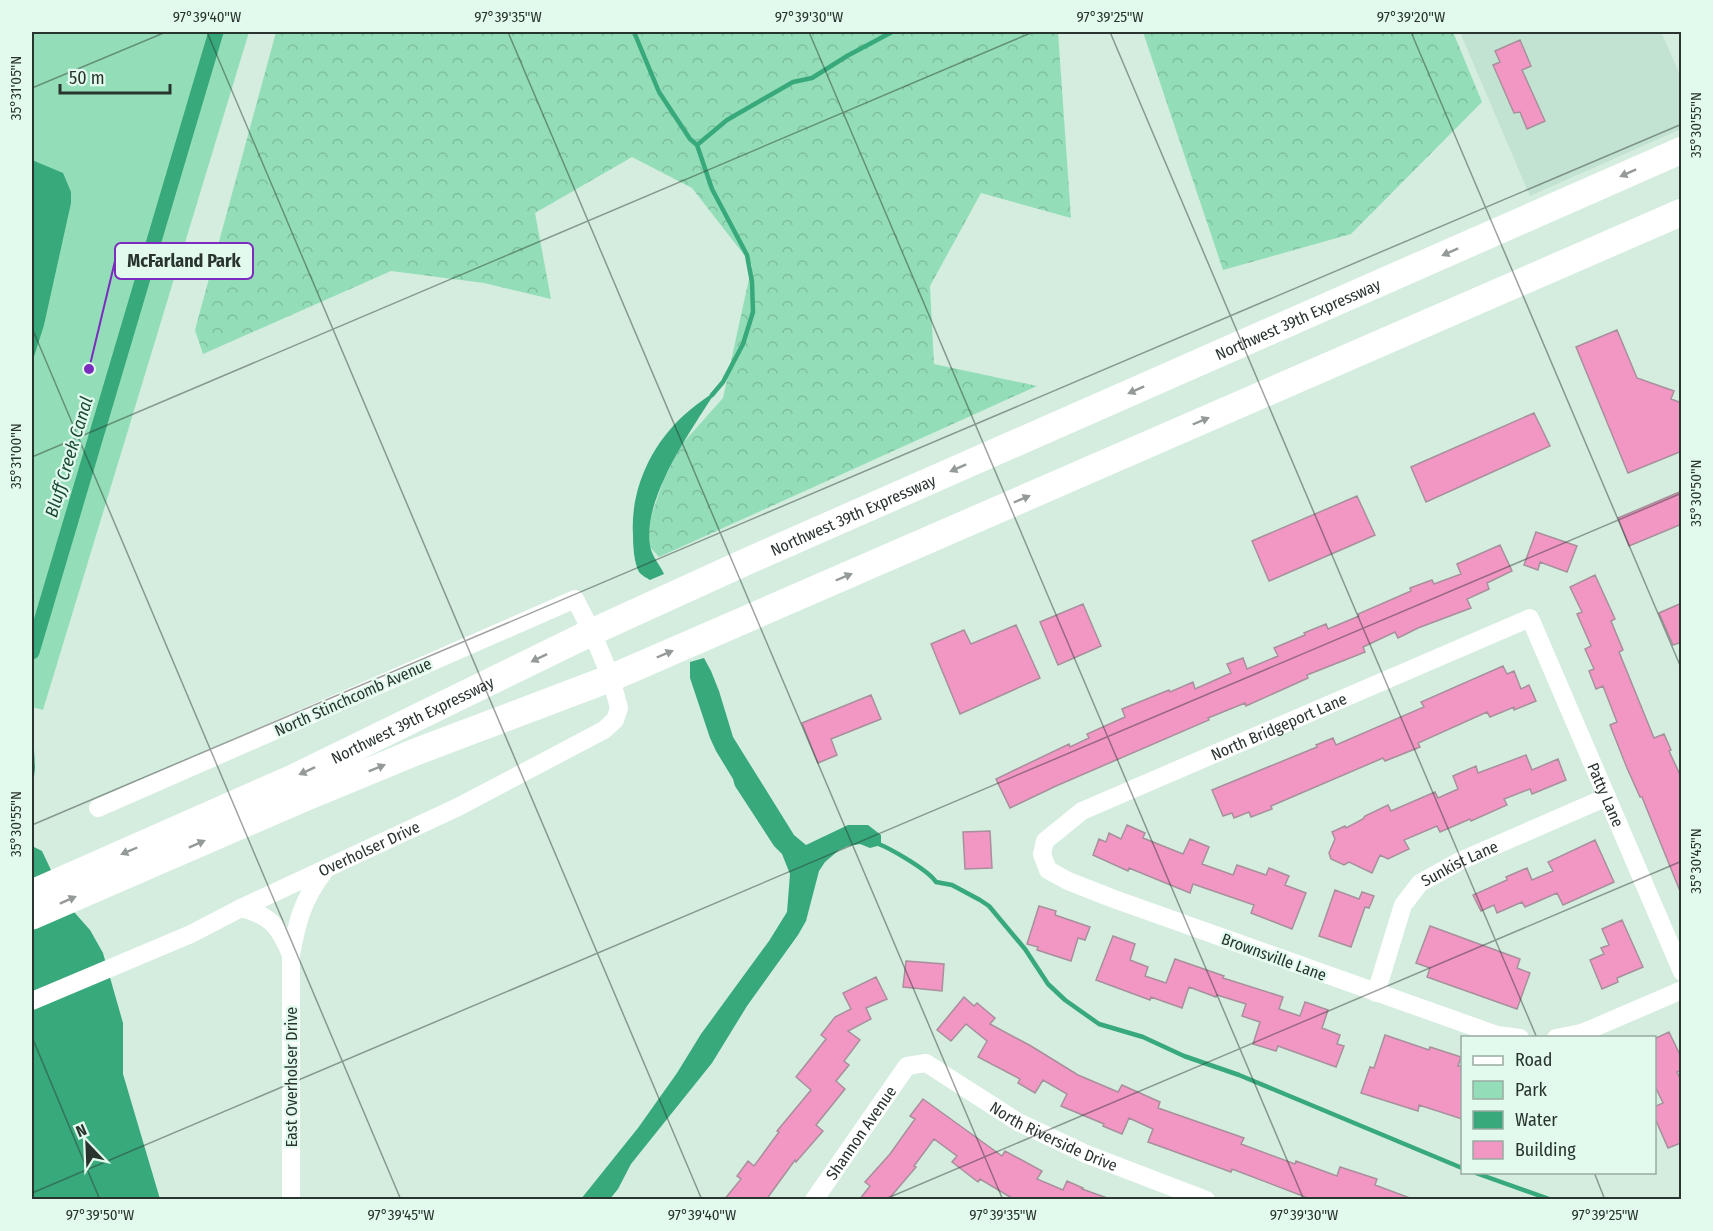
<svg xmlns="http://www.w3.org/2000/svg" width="1713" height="1231" font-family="'Fira Sans Condensed',sans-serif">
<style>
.built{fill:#c3e3d2}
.forest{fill:url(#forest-crowns)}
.green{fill:#93deb9}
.water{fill:#38a97a}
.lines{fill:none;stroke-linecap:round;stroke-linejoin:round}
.stream{stroke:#38a97a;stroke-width:4.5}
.canal{stroke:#38a97a;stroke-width:15}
.building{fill:#f296c4;stroke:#a7909b;stroke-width:1.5}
.minor{stroke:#fff;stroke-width:18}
.highway{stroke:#fff;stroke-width:27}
.oneway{fill:#949a97}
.ticks{fill:none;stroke:#2a342f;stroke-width:1.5;stroke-opacity:0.45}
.labels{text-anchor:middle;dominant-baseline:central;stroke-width:4.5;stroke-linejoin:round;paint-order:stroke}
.street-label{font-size:16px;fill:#2a342f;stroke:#e1faed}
.water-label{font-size:18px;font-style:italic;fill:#1b4935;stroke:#e1faed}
.leader{fill:none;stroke:#7b2cbf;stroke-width:2}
.callout-dot{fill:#7b2cbf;stroke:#e1faed;stroke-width:2}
.callout{fill:#e1faed;stroke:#7b2cbf;stroke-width:2}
.callout-label{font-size:18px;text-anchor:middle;font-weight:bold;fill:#2a342f}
.neatline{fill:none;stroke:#2a342f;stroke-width:2}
.ticks-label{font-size:15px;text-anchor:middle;fill:#2a342f}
</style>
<defs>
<pattern id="forest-crowns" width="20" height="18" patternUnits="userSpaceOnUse" patternTransform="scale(1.5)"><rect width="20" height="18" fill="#93deb9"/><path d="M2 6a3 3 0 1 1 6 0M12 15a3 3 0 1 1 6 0" fill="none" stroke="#7fbf9f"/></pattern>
</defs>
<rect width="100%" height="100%" fill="#d4eddf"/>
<path class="built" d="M1460,32H1661L1681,77V129L1530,196Z"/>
<path class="forest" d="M276,32H1058L1071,218L981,193L930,286L934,364L1037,386L659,557L650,547L648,526L663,481L682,444L723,398L752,265L692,188L632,157L535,213L551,299L484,283L391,271L203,354L195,330Z
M1143,32H1453L1482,102L1351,234L1223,270Z"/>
<path class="green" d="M32,32H249L43,710L32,707Z"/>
<path class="water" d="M32,160L63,173L71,192V203L44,325L32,363Z
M716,391C692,429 642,499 650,545C651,555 660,565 664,574L650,580C647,578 641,575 639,572C634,563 633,545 633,535C630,488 653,440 690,410C698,403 707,397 716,391Z
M704,658L711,671L719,691L733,737L794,835L806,845L848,825H868L881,835V845L870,848L860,844L848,846L839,850L825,862L819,871L806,921L798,935L747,1006L712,1063L631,1164L618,1189L610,1199H581L638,1128L677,1073L701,1034L769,941L787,912L790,874L782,854L774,846L735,786L733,779L716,751L710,738L690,678V662Z
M32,729L33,730L35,768L32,794Z
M32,846L42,851L67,904L90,930L103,953L123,1023V1074L160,1199H32Z"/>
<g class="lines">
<path class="stream" d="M634,32L659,92L690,139L697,145L712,189L747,255L752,282L753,312L743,344L723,382L712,395
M697,145L727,120L793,82L812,78L847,56L892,32
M876,843C890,848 928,870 936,882L952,885L980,900L989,906L1025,949L1048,984L1065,1000L1099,1024L1143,1037L1184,1056L1239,1075L1462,1168
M1473,1172L1552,1200"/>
<path class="canal" d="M32,652L216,32"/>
</g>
<path class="building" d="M1520,40L1531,66L1522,70L1545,121L1527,129L1520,112L1514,113L1493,65L1500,62L1495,51Z
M1617,330L1637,378L1674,391L1671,399L1682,403V451L1628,473L1576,347Z
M1534,413L1550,446L1426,502L1411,467Z
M1682,491V524L1629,546L1618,518Z
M1357,496L1375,535L1269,581L1252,541Z
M1536,532L1577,546L1567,572L1540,562L1538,570L1524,565Z
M1500,545L1512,571L1487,583L1489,589L1467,599L1471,608L1418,628L1398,638L1395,632L1363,647L1365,652L1307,675L1308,678L1246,706L1245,703L1208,718L1209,720L1056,786L1010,808L996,779L1069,744L1070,747L1089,738L1087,734L1125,717L1122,709L1169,690L1170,692L1193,682L1195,689L1231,673L1227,664L1243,658L1247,669L1278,656L1274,648L1305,635L1304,633L1326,624L1328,629L1359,616L1358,614L1411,591L1410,588L1432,580L1434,584L1461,574L1457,564Z
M1595,575L1615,619L1611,621L1623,650L1619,652L1654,738L1664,734L1671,750L1669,751L1682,779V896L1642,797H1640L1627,768L1610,725L1617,722L1603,686L1596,689L1589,671L1594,669L1585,649L1591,646L1577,614L1582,612L1570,587Z
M1682,603V642L1673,645L1659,613Z
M1083,604L1101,646L1058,665L1040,622Z
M1016,625L1040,678L960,714L931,644L964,630L971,644Z
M1503,666L1507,674L1514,671L1521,689L1529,685L1536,701L1514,710V707L1490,717L1487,712L1418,743L1420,747L1385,761L1383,758L1271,806L1272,809L1251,817L1249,812L1234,818L1232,813L1223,816L1212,790L1317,747L1316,745L1333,738L1336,745L1424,707L1421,702Z
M871,695L881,719L831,739L837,755L818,763L802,723Z
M1526,755L1532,770L1558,759L1566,780L1532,794L1530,789L1504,799L1507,805L1471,821L1470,819L1440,832L1437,826L1404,840L1409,849L1388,859L1380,855L1372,873L1349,862L1344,865L1331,859L1329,853L1335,839L1332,832L1345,826L1346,828L1363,819L1365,816L1388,805L1391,811L1435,792L1438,798L1458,789L1453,776L1476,766L1478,773Z
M1127,825L1145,833L1143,838L1183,854L1190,839L1209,847L1202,864L1233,875L1237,865L1266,875L1269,868L1289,876L1285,885L1306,893L1292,929L1251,913L1254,905L1193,884L1190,893L1129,868L1128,871L1093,855L1099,839L1106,842L1109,833L1121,839Z
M990,831L992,868L965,869L963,832Z
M1595,840L1614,882L1563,905L1557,893L1525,907L1522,902L1497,913L1494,905L1481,911L1473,895L1507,880L1506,877L1527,868L1532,880L1553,871L1548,862Z
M1335,890L1359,899L1362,892L1374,896L1369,908L1365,907L1351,947L1319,936Z
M1039,906L1056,911L1055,915L1090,927L1085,940L1078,938L1071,961L1037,950L1038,947L1027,944Z
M1622,920L1643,967L1617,978L1618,982L1602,989L1590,960L1604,954L1601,948L1609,945L1602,929Z
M1430,926L1520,959L1517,968L1530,973L1517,1009L1427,977L1430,968L1416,963Z
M1113,936L1135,944L1130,960L1148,967L1145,976L1166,983L1175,959L1224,976L1223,978L1283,997L1279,1009L1300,1016L1305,1002L1328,1010L1322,1028L1340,1035L1337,1044L1344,1046L1336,1067L1278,1046L1276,1051L1253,1044L1260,1022L1242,1016L1246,1004L1217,995L1216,997L1189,987L1182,1008L1151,997L1150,1000L1096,980Z
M906,961L944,964L942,991L903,987Z
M876,977L887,999L866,1008L871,1019L848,1031L860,1040L844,1061L849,1065L836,1081L845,1089L816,1125L823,1131L796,1162L795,1160L766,1200H724L741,1179L737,1176L748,1161L754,1166L779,1132L777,1131L811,1090L796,1077L826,1039L821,1035L835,1017L851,1009L843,993Z
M964,997L974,1006L977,1003L995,1018L990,1024L1031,1046L1078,1075L1118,1092L1122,1085L1160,1102L1158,1108L1244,1138L1241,1144L1295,1164L1296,1161L1337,1176L1340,1167L1377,1179L1375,1185L1410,1198V1200H1313L1232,1169L1231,1172L1148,1142L1153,1129L1129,1118L1122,1134L1103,1126L1104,1124L1061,1106L1067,1094L1043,1080L1035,1093L1018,1083L1020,1079L978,1057L987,1041L966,1024L951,1041L937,1030Z
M1669,1032L1682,1059V1070L1677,1072L1682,1082L1681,1143L1668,1148L1654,1116V1107L1663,1103L1654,1084V1039Z
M1385,1035L1429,1050L1430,1047L1461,1057L1458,1066H1462V1119L1419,1105L1418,1111L1361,1093L1370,1067L1374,1068Z
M923,1099L1002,1156L1005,1151L1042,1171L1037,1179L1063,1190L1067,1181L1083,1188L1082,1189L1107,1198L1106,1200H1015L980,1179L978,1182L952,1162L957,1156L934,1139L914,1166L916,1167L888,1200H859L870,1186L865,1182L890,1154L915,1119L910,1116Z"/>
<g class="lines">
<g class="minor">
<path d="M241,908C271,915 280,928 291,955"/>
<path id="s1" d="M1376,993L1403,905L1420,883L1460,861L1607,797"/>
<path id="s2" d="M32,1001L191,934L241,908L458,807L604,730L615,720L619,708L611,678L592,632L575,599L98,808"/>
<path id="s3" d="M1520,1038L1497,1035L1114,899L1068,881L1048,870L1042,854L1045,841L1082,811L1530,618L1682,972"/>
<path d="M1556,1038L1581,1033L1596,1027L1682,990"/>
<path d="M291,1200V955C297,922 303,899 323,873"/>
<path id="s4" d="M814,1200L907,1066L926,1063L1018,1122L1086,1154L1206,1200"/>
</g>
<g class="highway">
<path id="s5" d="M32,893L295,777L592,632L750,560L1682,150"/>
<path d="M32,916L304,798L418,751L611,678L1682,212"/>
</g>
</g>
<defs><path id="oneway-solid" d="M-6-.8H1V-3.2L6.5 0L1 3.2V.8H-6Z" transform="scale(1.5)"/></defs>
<g class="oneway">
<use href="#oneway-solid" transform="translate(1628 173) rotate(156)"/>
<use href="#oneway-solid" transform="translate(1450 252) rotate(156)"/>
<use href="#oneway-solid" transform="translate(1136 390) rotate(156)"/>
<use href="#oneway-solid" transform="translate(1201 421) rotate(-23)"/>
<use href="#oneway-solid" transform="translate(958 468) rotate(156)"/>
<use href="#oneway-solid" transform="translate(1022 499) rotate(-23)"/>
<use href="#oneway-solid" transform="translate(844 577) rotate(-23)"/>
<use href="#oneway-solid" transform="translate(665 654) rotate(-23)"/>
<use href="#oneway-solid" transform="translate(539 658) rotate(154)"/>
<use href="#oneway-solid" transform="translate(377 768) rotate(-22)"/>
<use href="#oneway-solid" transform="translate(307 771) rotate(155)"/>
<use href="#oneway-solid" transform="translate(197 844) rotate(-24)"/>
<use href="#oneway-solid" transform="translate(129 851) rotate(157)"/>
<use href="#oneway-solid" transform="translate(68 900) rotate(-24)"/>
</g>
<path class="ticks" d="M207,32L702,1200M508,32L1003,1200M809,32L1304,1200M1110,32L1537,1038M1411,32L1682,670M32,88L166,32M32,328L401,1200M32,457L1033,32M32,825L1682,124M32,1037L100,1200M1594,1172L1605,1200M32,1193L1682,493M883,1200L1682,861"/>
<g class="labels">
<g class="street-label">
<text stroke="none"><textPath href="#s5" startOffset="1390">Northwest 39th Expressway</textPath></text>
<text stroke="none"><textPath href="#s5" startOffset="904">Northwest 39th Expressway</textPath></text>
<text transform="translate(353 697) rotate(-24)">North Stinchcomb Avenue</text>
<text stroke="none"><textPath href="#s5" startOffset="418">Northwest 39th Expressway</textPath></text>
<text stroke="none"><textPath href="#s3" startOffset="794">North Bridgeport Lane</textPath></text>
<text stroke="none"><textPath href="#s3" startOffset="1260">Patty Lane</textPath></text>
<text stroke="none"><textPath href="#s2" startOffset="370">Overholser Drive</textPath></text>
<text stroke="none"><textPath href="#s1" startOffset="164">Sunkist Lane</textPath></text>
<text transform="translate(1274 957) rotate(20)">Brownsville Lane</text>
<text transform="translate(291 1077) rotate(-90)">East Overholser Drive</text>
<text stroke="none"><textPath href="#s4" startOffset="82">Shannon Avenue</textPath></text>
<text stroke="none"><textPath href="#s4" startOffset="330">North Riverside Drive</textPath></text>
</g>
<g class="water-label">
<text transform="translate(69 457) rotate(-73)">Bluff Creek Canal</text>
</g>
</g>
<path class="leader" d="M89 369L115 261"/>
<circle class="callout-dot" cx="89" cy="369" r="6"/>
<rect class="callout" x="115" y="243" width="138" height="36" rx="6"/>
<g class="callout-label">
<text x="184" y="267">McFarland Park</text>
</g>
<rect width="1713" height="1231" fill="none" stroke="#e1faed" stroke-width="66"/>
<rect x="1461" y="1036" width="195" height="138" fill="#e1faed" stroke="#98aba1" stroke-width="1.5"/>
<rect x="1473" y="1056" width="30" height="9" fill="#ffffff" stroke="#98aba1" stroke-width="1.5"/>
<text x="1515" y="1066" font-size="18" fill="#2a342f">Road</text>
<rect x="1473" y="1081" width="30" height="18" fill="#93deb9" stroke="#98aba1" stroke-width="1.5"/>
<text x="1515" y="1096" font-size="18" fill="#2a342f">Park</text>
<rect x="1473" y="1111" width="30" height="18" fill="#38a97a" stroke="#98aba1" stroke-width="1.5"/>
<text x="1515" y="1126" font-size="18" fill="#2a342f">Water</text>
<rect x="1473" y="1141" width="30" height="18" fill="#f296c4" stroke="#98aba1" stroke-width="1.5"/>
<text x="1515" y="1156" font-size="18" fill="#2a342f">Building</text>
<g transform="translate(87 1144) rotate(337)" stroke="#e1faed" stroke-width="4.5" paint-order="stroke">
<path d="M0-4.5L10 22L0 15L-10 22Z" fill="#2a342f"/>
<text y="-9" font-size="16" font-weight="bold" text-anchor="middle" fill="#2a342f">N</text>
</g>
<path d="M60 84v9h110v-9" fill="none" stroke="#2a342f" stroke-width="3"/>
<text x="69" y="84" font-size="18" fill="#2a342f" stroke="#e1faed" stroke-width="4.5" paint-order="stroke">50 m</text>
<rect x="33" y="33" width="1647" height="1165" class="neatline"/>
<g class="ticks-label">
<text x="207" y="22">97°39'40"W</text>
<text x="508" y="22">97°39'35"W</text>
<text x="809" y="22">97°39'30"W</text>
<text x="1110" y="22">97°39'25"W</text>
<text x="1411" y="22">97°39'20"W</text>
<text transform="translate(16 88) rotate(-90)" y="5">35°31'05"N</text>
<text transform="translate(1696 125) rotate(-90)" y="5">35°30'55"N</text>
<text transform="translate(16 456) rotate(-90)" y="5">35°31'00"N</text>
<text transform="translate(1696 493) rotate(-90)" y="5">35°30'50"N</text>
<text transform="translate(16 824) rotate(-90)" y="5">35°30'55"N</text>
<text transform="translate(1696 861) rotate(-90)" y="5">35°30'45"N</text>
<text x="100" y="1220">97°39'50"W</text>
<text x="401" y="1220">97°39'45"W</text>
<text x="702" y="1220">97°39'40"W</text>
<text x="1003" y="1220">97°39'35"W</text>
<text x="1304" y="1220">97°39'30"W</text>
<text x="1605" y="1220">97°39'25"W</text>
</g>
</svg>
